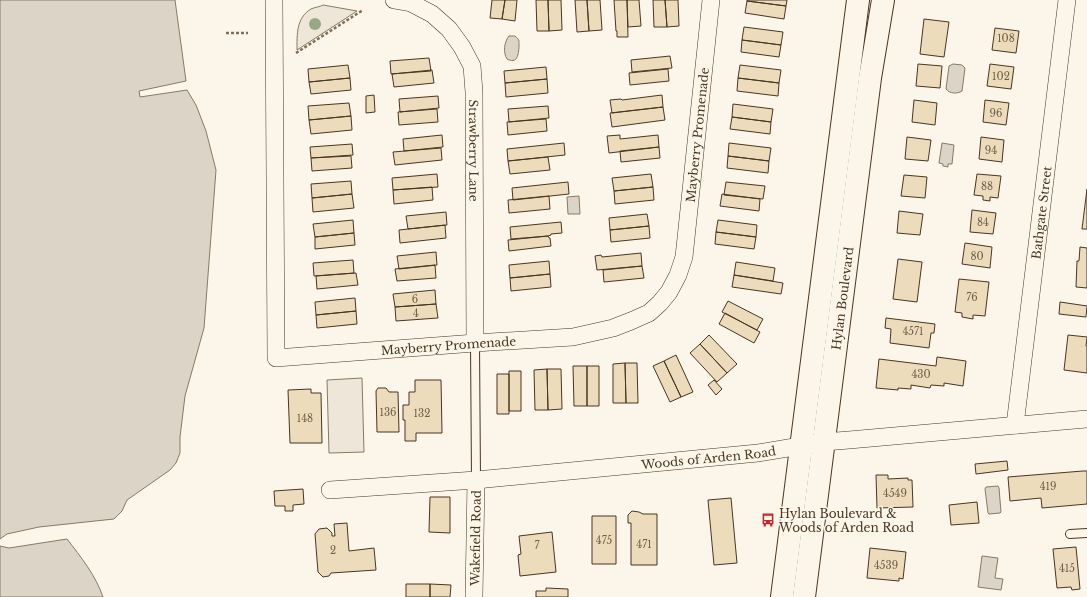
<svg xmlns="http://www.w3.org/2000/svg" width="1087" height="597" font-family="'Libre Baskerville',serif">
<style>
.green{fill:#ede6d9;stroke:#887966}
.water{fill:#dcd4c6;stroke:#887966}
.building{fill:#ecdcbc;stroke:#4a3520}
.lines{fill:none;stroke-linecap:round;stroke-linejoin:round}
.service-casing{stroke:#4a3520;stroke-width:10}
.minor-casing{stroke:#4a3520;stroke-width:18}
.primary-casing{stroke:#4a3520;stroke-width:24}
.path{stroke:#7f6f5c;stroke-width:2.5;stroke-dasharray:3 2;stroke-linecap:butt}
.service{stroke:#fbf6e9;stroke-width:8}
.minor{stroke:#fbf6e9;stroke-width:17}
.primary{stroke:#fbf6e9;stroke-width:22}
.tree{fill:#96a887}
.labels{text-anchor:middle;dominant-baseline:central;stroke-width:3;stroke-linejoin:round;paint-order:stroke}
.number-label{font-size:10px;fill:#725f47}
.street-label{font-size:12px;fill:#4a3520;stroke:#fbf6e9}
.poi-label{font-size:12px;fill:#4a3520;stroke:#fbf6e9;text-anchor:start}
</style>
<rect width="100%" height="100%" fill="#fbf6e9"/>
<path class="green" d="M323,5L357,11L297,50C297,35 296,18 311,9C315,7 320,7 323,5Z
M362,378L364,452L329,453L327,380Z"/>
<path class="water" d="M0,0H175L186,81L139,91L140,97L187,90L196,105L206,131L216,170L204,328L185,396L180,437V453L176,463L170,470L127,500L122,511L114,519L39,527L7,534L0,539Z
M509,36H515C517,38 518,38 519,41C519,42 519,48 519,48C518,56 517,64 507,59C503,53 504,42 509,36Z
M953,64L962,65L965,68L962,91C957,94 950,94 946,89L949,66Z
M942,143L954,145L952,164H948V167L943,166V164L939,163Z
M579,196L580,214H568L567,197Z
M998,486L999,488L1001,512L1000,513L989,514L988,513L985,489L986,487Z
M67,539C81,557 96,576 103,597H0V546L9,548Z
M982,556L998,558L995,578L1003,579L1001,590L978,587Z"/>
<path class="building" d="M492,0H505L502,19L490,18Z
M505,0H517L515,21L502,19Z
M536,0H548L549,31H537Z
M548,0H561L562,30L549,31Z
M575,0H587L589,31L577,32Z
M587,0H600L602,30L589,31Z
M614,0H627L628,37H617V31H616Z
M627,0H639L641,26L628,27Z
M653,0H665L667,27H654Z
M665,0H678L679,26L667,27Z
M747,0H787L786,6L747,1Z
M747,1L786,6L784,19L745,13Z
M924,19L949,22L944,57L920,54Z
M744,27L783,32L781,45L742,40Z
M995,28L1019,31L1016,53L992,50Z
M742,40L781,45L779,57L741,52Z
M670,56L672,68L632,72L631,60Z
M429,58L431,71L391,74L390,61Z
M918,64L942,66L940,88L916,86Z
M990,64L1014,67L1011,89L987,86Z
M348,65L350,78L309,82L308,69Z
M740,65L781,70L779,83L738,78Z
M546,67L547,79L505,83L504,71Z
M668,69L669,81L630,85L629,73Z
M432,70L434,83L394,87L392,74Z
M350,78L351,90L311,94L309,82Z
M738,78L779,83L778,96L737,91Z
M547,79L548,93L506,97L505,83Z
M374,95L375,112L366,113V96Z
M662,95L663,107L612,113L610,100L621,99L622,100Z
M438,96L439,108L400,112L399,99Z
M914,100L937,103L935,125L912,122Z
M985,100L1009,103L1006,125L983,122Z
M349,103L351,116L309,120L308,106Z
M733,104L773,109L771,122L732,117Z
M548,106L549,118L509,122L508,109Z
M663,107L665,120L612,127L610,113Z
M437,109L438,122L399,125L398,112Z
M351,116L352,130L311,134L309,120Z
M732,117L771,122L770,134L730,129Z
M546,119L547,131L508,135L507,122Z
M442,135L443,147L404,151L403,139Z
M620,135V139L658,135L659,147L609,153L607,136Z
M907,137L931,140L928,161L905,159Z
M981,137L1004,140L1002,162L979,159Z
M564,143L565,155L508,161L507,149Z
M729,143L771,148L769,161L728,156Z
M352,144L353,155L311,158L310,147Z
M659,147L660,158L621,162L620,151Z
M441,148L442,160L395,165L393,152Z
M351,156L352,168L312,171L311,158Z
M728,156L769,161L768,173L727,168Z
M548,157L550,170L510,174L508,161Z
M437,174L438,187L393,190L392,178Z
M651,174L653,187L614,191L612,178Z
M977,174L1001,176L998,198L990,197V201L983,200V196L974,195Z
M904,175L927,177L925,198L901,196Z
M351,181L352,194L312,198L311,184Z
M568,182L569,194L513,200L512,188Z
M726,182L765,186L763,199L724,195Z
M432,187L433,200L394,204L393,190Z
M653,187L654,200L615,204L614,191Z
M1087,189V229H1082Z
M352,194L354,208L313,212L312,198Z
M722,194L760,199L759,211L720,206Z
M549,196L550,209L509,213L508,200Z
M972,210L996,213L993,234L970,232Z
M899,211L923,214L920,235L897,233Z
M446,212L447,225L408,229L406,216Z
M647,214L649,226L610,230L609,218Z
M353,220L354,233L315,237L313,224Z
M718,220L757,225L756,237L716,232Z
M561,222L562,233L551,234V235L548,236L511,239L510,227Z
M445,225L446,238L400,243L399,230Z
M649,226L650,238L611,242L610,230Z
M716,232L756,237L754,249L715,244Z
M354,233L355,245L315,249V237Z
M548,236L549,238H550L551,246L509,251L508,240Z
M965,243L992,247L990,268L962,264Z
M1080,247L1087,248V288L1076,287L1077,261H1079Z
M436,252L437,265L399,269L397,256Z
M641,253L642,266L597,270L595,256L601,255L602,257Z
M898,259L922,262L917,302L893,299Z
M353,260L354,273L314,276L313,263Z
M549,261L550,274L510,278L509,265Z
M736,262L775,268L773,281L734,275Z
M435,265L436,278L397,281L395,269Z
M642,266L644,278L604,282L603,270Z
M356,273L358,285L317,289L316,276Z
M550,274L551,287L511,291L510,278Z
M734,275L783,283L781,294L732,287Z
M959,279L989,282L985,316L973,315V319L962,317V313L955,312Z
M435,290L436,304L395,307L393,294Z
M355,298L356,311L316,315L315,302Z
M728,301L763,319L757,330L722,312Z
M1060,302L1087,306L1086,317L1059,314Z
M436,304L438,318L396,321L395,307Z
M356,311L357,324L317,328L316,315Z
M725,313L760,332L754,343L719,324Z
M886,318L935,324L934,333H931L929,348L890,343L891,329L885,328Z
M709,335L737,364L727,373L700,344Z
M1068,335L1087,337L1086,346H1087V373L1064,370Z
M700,344L727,373L717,382L690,353Z
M676,355L693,392L681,397L664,361Z
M937,357L966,361L963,386L944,383V386L931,385L930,388L911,385V389L898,388V390L876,388L879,359L936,366Z
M664,361L681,397L670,402L653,366Z
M625,363H637L638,403H626Z
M625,363L626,403H613V364Z
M573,366H587V406H574Z
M587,366H599V406H587Z
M547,369H561L562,409L548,410Z
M547,369L548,410H535L534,370Z
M509,371H521V411H509Z
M497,374H509V414H497Z
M415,380H441L442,433H416V441H405V420H403V405H409V392H415Z
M714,380L722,389L716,395L708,385Z
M378,388H386L389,392H398L399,432H377L376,391Z
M311,389V393H321L322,443H290L288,390Z
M1007,461L1008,470L976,474L975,464Z
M1083,471H1087V504L1042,508L1041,498L1010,501L1008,477Z
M876,475H888V479L908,478V480H912L913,507L877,508Z
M303,489L304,504L293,505V511H285V506H275L274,491Z
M430,497H450V533L429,532Z
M731,498L737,563L714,565L708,500Z
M977,502L979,523L951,525L949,505Z
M632,511L639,512L643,514H657V565H631V523H628V515Z
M592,516H616V564H592Z
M347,523L349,551L374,548L376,570L331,573L329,576L323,577L318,572L315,534L319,529L327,528L332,533V536H335L334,524Z
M552,532L556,572L520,576L518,555L521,554L519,536Z
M1076,547L1080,589L1072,590L1071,587L1057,588L1053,549Z
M870,548L906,552L903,579L899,578V581L867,578Z
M406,584H430V597H406Z
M430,584L451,585L450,597H430Z
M546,588L568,589V597H536V591H546Z"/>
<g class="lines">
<g class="service-casing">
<path id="service" d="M475,343L476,480
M1070,534L1087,533"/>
</g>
<g class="minor-casing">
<g id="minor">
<path id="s1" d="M274,0L276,358L475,343L573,337L613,328L631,321L649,313L660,303L669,292L678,275L684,257L711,0"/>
<path id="s2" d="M394,0L411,3L432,14L449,29L462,47L472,66L474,92L475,343"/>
<path id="s3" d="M1015,425L1067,0"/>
<path id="s4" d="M330,490L476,480L758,453L824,442L849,440L1087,419"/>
<path id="s5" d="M474,597L476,480"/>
</g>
</g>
<g class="primary-casing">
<g id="primary">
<path d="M782,597L858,0"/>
<path id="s6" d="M804,597L870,78L883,0"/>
</g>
</g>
<path class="path" d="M226,33H248
M296,53L363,10"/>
<use href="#service" class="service"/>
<use href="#minor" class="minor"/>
<use href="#primary" class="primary"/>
</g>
<circle class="tree" cx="315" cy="24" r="6"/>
<defs>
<g id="bus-bare" transform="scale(1.08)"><path d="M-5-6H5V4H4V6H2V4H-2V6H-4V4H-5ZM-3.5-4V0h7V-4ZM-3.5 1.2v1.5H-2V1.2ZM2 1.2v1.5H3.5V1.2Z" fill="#c62828" stroke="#fbf6e9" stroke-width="2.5" paint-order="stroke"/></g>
</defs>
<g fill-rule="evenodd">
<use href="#bus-bare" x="768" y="520"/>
</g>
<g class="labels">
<g class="number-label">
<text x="1006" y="38">108</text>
<text x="1001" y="76">102</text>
<text x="996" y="113">96</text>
<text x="991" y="150">94</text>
<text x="987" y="186">88</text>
<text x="983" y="222">84</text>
<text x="977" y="256">80</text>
<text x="972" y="297">76</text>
<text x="415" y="299">6</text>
<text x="416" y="313">4</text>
<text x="913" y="331">4571</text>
<text x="921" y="374">430</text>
<text x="388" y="412">136</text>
<text x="422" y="413">132</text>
<text x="305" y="418">148</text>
<text x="1048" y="486">419</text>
<text x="895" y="493">4549</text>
<text x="604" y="540">475</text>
<text x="644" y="544">471</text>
<text x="537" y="545">7</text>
<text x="333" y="550">2</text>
<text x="886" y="565">4539</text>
<text x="1067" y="568">415</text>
</g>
<g class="street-label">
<text stroke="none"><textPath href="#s1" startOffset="926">Mayberry Promenade</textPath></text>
<text stroke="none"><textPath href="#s2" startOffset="192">Strawberry Lane</textPath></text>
<text stroke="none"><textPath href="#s3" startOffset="214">Bathgate Street</textPath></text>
<text stroke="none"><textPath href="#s6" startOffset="301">Hylan Boulevard</textPath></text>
<text stroke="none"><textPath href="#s1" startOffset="531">Mayberry Promenade</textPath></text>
<text stroke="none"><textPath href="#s4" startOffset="380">Woods of Arden Road</textPath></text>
<text stroke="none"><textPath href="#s5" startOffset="59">Wakefield Road</textPath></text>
</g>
<g class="poi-label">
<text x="779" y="513">Hylan Boulevard &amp;<tspan x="779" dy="14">Woods of Arden Road</tspan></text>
</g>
</g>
</svg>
